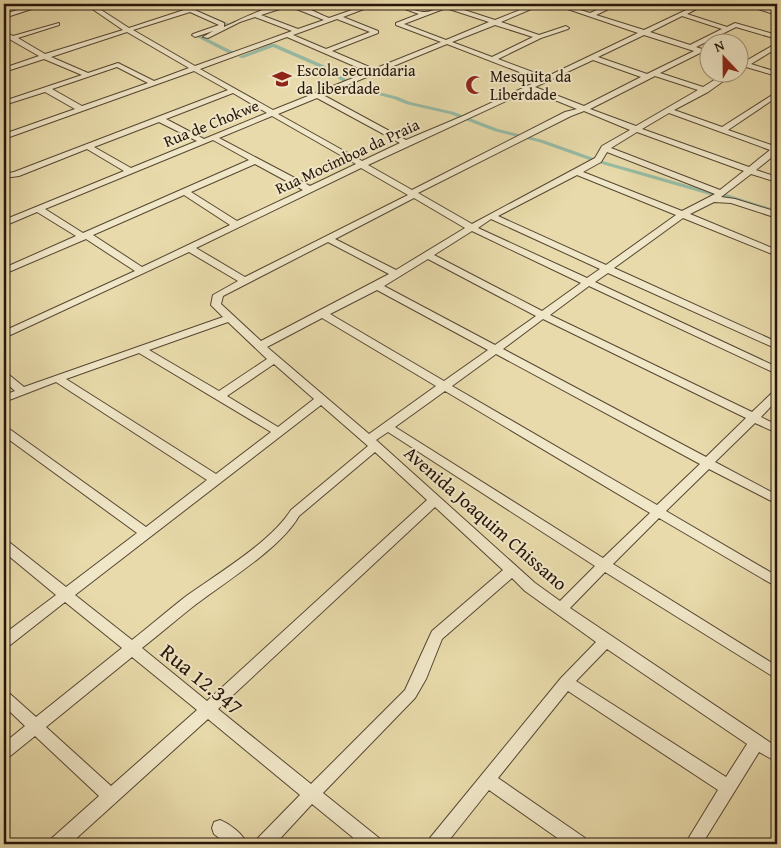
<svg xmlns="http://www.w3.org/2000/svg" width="781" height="848" font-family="'Gentium Book Plus',serif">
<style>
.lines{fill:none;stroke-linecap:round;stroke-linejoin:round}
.canal{fill:#98bba5;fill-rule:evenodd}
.minor-casing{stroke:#564632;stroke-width:2}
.minor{fill:#f0e7c8;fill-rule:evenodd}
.labels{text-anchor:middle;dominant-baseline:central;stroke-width:4;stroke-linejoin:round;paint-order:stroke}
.far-poi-label{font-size:16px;fill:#26150a;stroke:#f0e7c8;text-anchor:start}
.far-street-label{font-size:16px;fill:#26150a;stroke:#f0e7c8}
.street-label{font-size:19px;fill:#26150a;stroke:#f0e7c8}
.near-street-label{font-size:22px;fill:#26150a;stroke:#f0e7c8}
</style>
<rect width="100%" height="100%" fill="#e8daaa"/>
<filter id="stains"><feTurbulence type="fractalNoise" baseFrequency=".004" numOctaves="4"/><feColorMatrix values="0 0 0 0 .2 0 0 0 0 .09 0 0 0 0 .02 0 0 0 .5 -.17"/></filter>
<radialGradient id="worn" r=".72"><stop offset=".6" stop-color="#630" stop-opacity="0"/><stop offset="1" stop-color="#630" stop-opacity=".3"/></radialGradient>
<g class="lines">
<path class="canal" d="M177,4H182L232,25V27L202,36L236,53V55H232L195,36L225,26Z
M271,44H275L330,68L356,86L398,97L410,102L454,112L498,129L543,140L599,160L712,192L723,193L777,210V214L720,196L710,195L595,162L539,142L494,131L450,114L406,104L394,99L352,88L326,70L273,47L243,58L238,57Z"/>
<g class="minor-casing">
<path id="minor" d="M38,4H47L4,18V14Z
M85,4H92L129,28L184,10L173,4H181L224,23V27C242,19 277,0 297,4C308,8 319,14 329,18L369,4H377L343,17L378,31V33L332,51L374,69L441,42L396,25V23L419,14L391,4C403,4 412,11 423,12C433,13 444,4 455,4L452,6L495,20L535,4H543L501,22L539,35L566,26L569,28L568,29L541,38L498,59L546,77L638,33L553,4H561L590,13L611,4H619L596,15L644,30L699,4H706L687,14L727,27L735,23L777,35V39L736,27L696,47L708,51V55L700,53L660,73L703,87L727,72H736L708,92L674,110L722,127L777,92V97L728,130L777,147V153L756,170L777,177V182L751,174L721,197L735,199L777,212V218L731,203L714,202L690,214L777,250V256L683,218L614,268L777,342V349L608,273L595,282L777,367V374L589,286L550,315L752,412L773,392L777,391V400L761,417L777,425V433L755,423L715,462L777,495V504L709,469L666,511L777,576V587L659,518L613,564L777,666V679L605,572L570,608L777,747V762L759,752L702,844H685L718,790L568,691L498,778L585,838L587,844H566L489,790L446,844H428L430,838L561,678L596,642L525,591L512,578L442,639L426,679L415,698L323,793L379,838L381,844H361L312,804L275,844H256L258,838L300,795L208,719L70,844H50L52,838L99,796L35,736L9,757L4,759V743L25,726L4,706V691L9,693L36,717L122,648L65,602L9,646L4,648V634L56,595L4,552V540L9,542L66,587L137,533L4,436V427L8,428L146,527L207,480L56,382L4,402V395L15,391L4,381V373L8,374L24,387L223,317L211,305L213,295L238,281L189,252L4,338V331L135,271L86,239L4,274V268L76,236L37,212L4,226V220L124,171L87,149L19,176L4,178V174L14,172L228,90L194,71L4,139V134L75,109L45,92L4,105V101L82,75L44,59L4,72V68L39,56L4,36V31L13,36L59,23V25L18,38L45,54L123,30ZM289,6L324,20L298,29L261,15ZM446,8L489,22L446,40L404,24ZM190,12L219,25L193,34L192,35L195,37L213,31L203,37L208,38L240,22L255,17L292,31L195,66L133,30ZM682,16L722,29L690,45L650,32ZM337,19L370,32L326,49L293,35ZM495,25L533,37L492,57L452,42ZM127,32L189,68L154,81L118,63L88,73L51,57ZM644,35L694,51L647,74L598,57ZM287,37L368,72L273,110L200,69ZM447,44L540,80L463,116L406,140L323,95ZM593,60L641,77L584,106L535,87ZM117,67L148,83L82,106L52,89ZM655,76L698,90L636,126L590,109ZM530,90L577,109L565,112L412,190L368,165ZM233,93L267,113L204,139L166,119ZM317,98L400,143L362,161L278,114ZM584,111L630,130L602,146L595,158L472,224L418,193L571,116ZM669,113L770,150L749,167L642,129ZM272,116L356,164L310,186L219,138ZM159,122L197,141L131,168L94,147ZM637,132L744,171L720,190L611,148ZM213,140L249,160L83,233L45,209ZM607,152L715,194L682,211L583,172L601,162ZM255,164L303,190L237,221L191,192ZM361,168L408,195L245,277L196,248ZM577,175L676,215L606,265L498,216ZM184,195L230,225L142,267L93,235ZM414,198L465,228L396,270L335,239ZM491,219L600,269L587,278L478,228ZM472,231L581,283L542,311L434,255ZM328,242L389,274L261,341L221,304L223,296ZM428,259L536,316L495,345L384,286ZM377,290L488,350L444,381L330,314ZM322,318L436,386L369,434L267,347ZM543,319L746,418L706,457L503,349ZM228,322L267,359L219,391L149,350ZM139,353L271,432L216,474L66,379ZM496,354L700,464L657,505L452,386ZM274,364L314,399L278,427L227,396ZM445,391L650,513L603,558L395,427ZM321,405L368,446L291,510C271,542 217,574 185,597C167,611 150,626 132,640L75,595ZM388,432L595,566L560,601L535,583L376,440ZM375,452L427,500L207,701L142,648C160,634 177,619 195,605C226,581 280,549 299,516ZM435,507L503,570L432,631L405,690L311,784L218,709ZM607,649L747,744L726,777L576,681ZM132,657L197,710L111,786L46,727Z
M742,4H751L777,11V15Z
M777,43V48L751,64L777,72V76L746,67L738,71L741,63L744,62Z
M220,820C230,824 243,834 247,844H227L214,834L212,828L214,822Z"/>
</g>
<use href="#minor" class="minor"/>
</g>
<defs>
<g id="school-bare" transform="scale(1.5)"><path d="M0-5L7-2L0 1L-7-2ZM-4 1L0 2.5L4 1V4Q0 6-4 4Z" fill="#8f2418" stroke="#f0e7c8" stroke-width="2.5" paint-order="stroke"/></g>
<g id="mosque-bare" transform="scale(1.5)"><path d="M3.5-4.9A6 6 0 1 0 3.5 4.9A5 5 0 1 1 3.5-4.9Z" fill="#8f2418" stroke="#f0e7c8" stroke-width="2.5" paint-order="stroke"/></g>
</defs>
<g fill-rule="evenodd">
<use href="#school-bare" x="282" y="79"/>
<use href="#mosque-bare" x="475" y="85"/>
</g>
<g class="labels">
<g class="far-poi-label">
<text x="297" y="70">Escola secundaria<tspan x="297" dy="18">da liberdade</tspan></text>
<text x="490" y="76">Mesquita da<tspan x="490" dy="18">Liberdade</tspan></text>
</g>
<g class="far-street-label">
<text transform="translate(211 123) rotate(-22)">Rua de Chokwe</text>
<text transform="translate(347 156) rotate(-25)">Rua Mocimboa da Praia</text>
</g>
<g class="street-label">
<text transform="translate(486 518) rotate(41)">Avenida Joaquim Chissano</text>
</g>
<g class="near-street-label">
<text transform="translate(202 679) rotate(39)">Rua 12.347</text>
</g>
</g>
<rect width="781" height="848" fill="none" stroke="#e8daaa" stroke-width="20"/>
<rect x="5" y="5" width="771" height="838" fill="none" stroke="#26150a" stroke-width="2.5"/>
<rect x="10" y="10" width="761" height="828" fill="none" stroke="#26150a"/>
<g transform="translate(724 58) rotate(338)"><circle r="24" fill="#f0e7c8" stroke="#9f937c"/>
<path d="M0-4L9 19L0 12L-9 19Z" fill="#8f2418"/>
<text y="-8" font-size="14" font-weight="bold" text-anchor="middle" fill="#26150a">N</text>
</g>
<rect width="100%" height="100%" filter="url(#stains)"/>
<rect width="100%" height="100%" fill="url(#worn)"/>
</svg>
